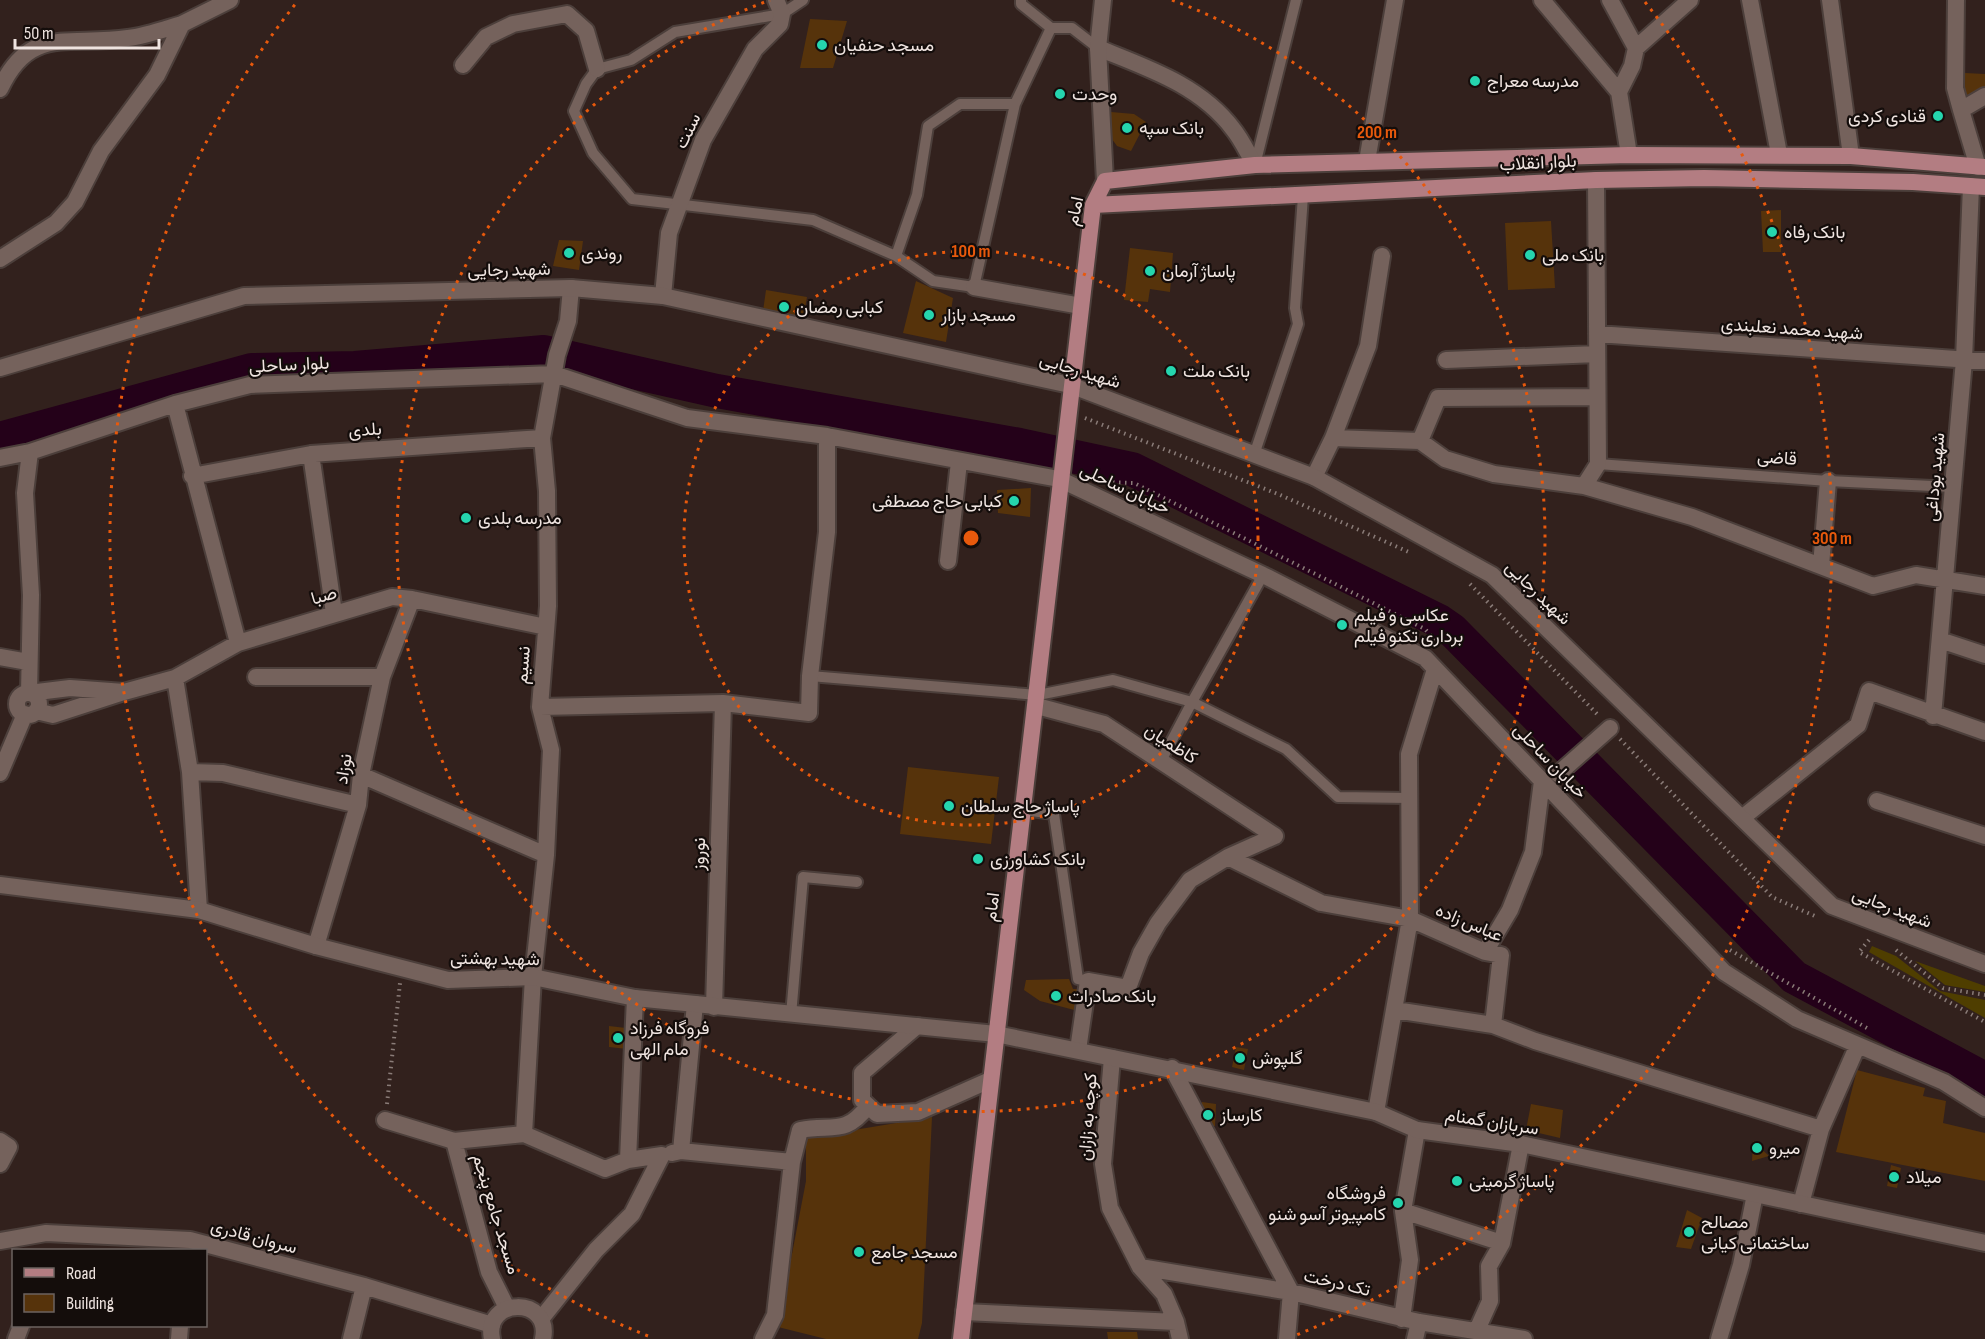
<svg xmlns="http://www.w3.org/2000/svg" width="1985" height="1339" font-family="'Sofia Sans Condensed',Vazirmatn,sans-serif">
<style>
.green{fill:#4f3e00}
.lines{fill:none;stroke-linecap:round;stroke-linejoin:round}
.river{stroke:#240119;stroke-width:34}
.building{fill:#56330b}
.service-casing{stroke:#4c3f3b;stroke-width:14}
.pedestrian-casing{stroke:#4c3f3b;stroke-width:20}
.minor-casing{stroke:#4c3f3b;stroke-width:20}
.tertiary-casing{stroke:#4c3f3b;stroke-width:20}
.secondary-casing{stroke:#4c3f3b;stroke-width:20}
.primary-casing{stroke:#4c3f3b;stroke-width:20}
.path{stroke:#8a7c78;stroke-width:4;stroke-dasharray:1.5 4.5;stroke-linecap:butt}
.service{stroke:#75625c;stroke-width:10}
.pedestrian{stroke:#75625c;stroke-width:16}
.minor{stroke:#75625c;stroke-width:16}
.tertiary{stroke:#75625c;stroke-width:16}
.secondary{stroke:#75625c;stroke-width:16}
.primary{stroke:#b37d82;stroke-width:16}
.ring{fill:none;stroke:#e8590c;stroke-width:3;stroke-dasharray:3 6}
.poi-dot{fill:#25d5ae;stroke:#140d0b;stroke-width:2}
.labels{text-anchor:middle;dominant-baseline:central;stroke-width:4.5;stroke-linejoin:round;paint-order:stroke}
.poi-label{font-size:18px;fill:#efe4e0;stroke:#140d0b;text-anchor:start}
.street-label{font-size:18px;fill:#efe4e0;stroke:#140d0b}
.centre{fill:#e8590c;stroke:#140d0b;stroke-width:3}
.ring-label{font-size:18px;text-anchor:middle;font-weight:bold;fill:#e8590c;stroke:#140d0b;stroke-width:4.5;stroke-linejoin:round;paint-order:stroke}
</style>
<rect width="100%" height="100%" fill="#32211d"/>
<path class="green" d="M1872,946L1896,956L1940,991L1985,1000V1018L1869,952Z
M1915,961L1985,986V992L1945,985Z"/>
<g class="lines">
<path class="river" d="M0,439L252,370L355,368L544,352L717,391L1020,445L1132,469L1439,621L1452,630L1794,977L1985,1079"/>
</g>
<path class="building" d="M810,19L847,21L833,68H800Z
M1965,73L1985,74V92L1964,103L1961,91Z
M1056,88H1063L1064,100H1055Z
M1111,112L1134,114L1146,122L1131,151L1117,146L1109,135Z
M1781,210V252H1763L1761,211Z
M1551,221L1555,288L1508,290L1505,223Z
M559,240L583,241L579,270L553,266Z
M1130,248L1173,253L1170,292L1150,289L1148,302L1124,300Z
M916,281L953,298L946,342L903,333Z
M766,290L807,297L802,325L762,318Z
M1031,488L1030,517L998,513L997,490Z
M908,767L999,777L991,844L900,834Z
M1069,979L1073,989H1080L1078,1011L1040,1001L1024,990L1026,980Z
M609,1026L626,1028L627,1049L609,1047Z
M1236,1047L1248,1049L1244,1070L1232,1067Z
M1857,1070L1925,1088L1923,1096L1946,1101L1943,1123L1985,1133V1181L1836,1152Z
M1202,1102L1216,1104L1215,1126H1199Z
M1531,1104L1563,1110L1560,1138L1526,1130Z
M932,1117L922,1323L918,1339H826L778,1327L806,1181V1138Z
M1753,1141L1769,1156L1752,1161Z
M1891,1165L1901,1168L1897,1188L1887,1186Z
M1687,1210L1702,1218L1691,1249L1676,1247Z
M1107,1332H1137L1138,1339H1108Z"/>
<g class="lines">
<g class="service-casing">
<path id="service" d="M803,0L782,14L675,32L631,60L597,69L586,84L574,111L593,153L632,199L813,220L896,256L933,281L974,287L1015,104L1051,28
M1021,0V4L1051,28H1072L1098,48
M1255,165L1296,0
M896,256L917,195L928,126L960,104H1015
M1255,452L1298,324L1295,308L1303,196
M1598,464L1828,481L1953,487
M810,676L1038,695L1113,680L1192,702L1263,575
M1161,761L1192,702L1286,749L1338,797L1409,798
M1024,810L1054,814L1078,979L1088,981
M791,1015L803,877L857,882"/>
</g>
<g class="pedestrian-casing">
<path id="pedestrian" d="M1558,774L1610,728"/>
</g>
<g class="minor-casing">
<path id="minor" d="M1542,0L1619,92
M1610,0L1636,48L1632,66L1619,92L1629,155
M1750,0L1779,154
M1830,0L1851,156
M1956,0L1955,88L1961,110
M1098,48C1147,68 1200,85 1233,129C1242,140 1248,154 1255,165
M1636,48L1690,0
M463,65L486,37L513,24L567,14L586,31L597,69
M1367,161L1395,0
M1978,167L1961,110L1985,96
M974,287L1081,306
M663,296L669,233L703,140L755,49L780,24L782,14L776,0
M1597,334L1985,361
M1446,360L1597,354
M1597,397L1438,398L1420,441L1445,459L1494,474L1584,486L1692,517L1873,586L1916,575L1985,586
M175,404L238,643
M1333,438L1420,441
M30,452L25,493L31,595L29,693L70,688L124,692L53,715L36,711
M311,454L334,613
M0,458L30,452L175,404L250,385L554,374L687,418L827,436L1059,479L1263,575L1425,658L1724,972L1797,1019L1944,1082L1985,1108
M192,476L311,454L542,438
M1314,477L1333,438L1368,346L1382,256
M1584,486L1598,464L1596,180
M948,561L959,462
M1821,566L1828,481
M1940,640L1985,655
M0,657L28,662
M1435,669L1409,754L1410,919L1485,952L1501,955L1493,1025L1535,1041L1821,1129
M256,677H382
M175,678L190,772L199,910
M124,692L175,678L238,643L392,597L412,599L546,627
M17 704a11 11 0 1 1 22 0a11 11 0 1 1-22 0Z
M1037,706L1104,724L1275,836
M540,707L723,703L809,713L810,676L827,532V436
M1933,716L1964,360L1971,186
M190,772L223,773L358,805
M0,773L25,714
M361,775L546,855
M1877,801L1985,836
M1742,818L1858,725L1869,691L1985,732
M1275,836L1228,857L1321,903L1410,919L1376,1112
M316,946L358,805L361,775L382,677L412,599
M1485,952L1510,910L1533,852L1542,781
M714,1007L723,703
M1395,1010L1493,1025
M917,1026L862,1073V1100L877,1114L918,1112L990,1080
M1078,1050L1088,981L1128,988L1141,953L1158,923L1190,880L1228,857
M1112,1058L1103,1164L1110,1208L1140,1267L1164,1294L1176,1322L1180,1339
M1172,1068L1291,1292L1287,1339
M385,1120L454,1141L489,1272L507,1308
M524,1134L605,1169L628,1160L662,1155L632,1214L596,1250L541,1319
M0,1141L9,1147L0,1164
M454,1141L524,1134L533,977L546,855L551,750L540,707L548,606L547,491L542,438L557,355L568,321L571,288
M681,1151L792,1162L775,1315L763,1339
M672,1153L681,1151L695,1004
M628,1160L635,998
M792,1162L800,1130C833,1124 845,1136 868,1106
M1801,1204L1821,1129L1857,1047
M1403,1211L1502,1243
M0,1241L46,1233L190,1240L364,1286L492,1325
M1140,1267L1291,1292L1419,1322L1524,1339
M964,1312L1176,1322
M1402,1319L1410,1260L1403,1211L1417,1130
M1477,1330L1490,1301L1489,1266L1502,1243L1521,1144
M16,1339L21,1326
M179,1339L180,1326
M351,1339L364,1286
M1415,1339L1419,1322
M1719,1339L1741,1265L1755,1194"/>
</g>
<g class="tertiary-casing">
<path id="tertiary" d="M0,89C30,24 70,47 128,38C146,36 165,29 182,24
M0,259L56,223L75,202L101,151L157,75L182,24L230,0
M0,368L244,296L571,288L663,296L1070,385L1314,477L1492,575L1832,906L1985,964
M0,885L199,910L316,946L448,980L533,977L635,998L996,1034L1376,1112L1417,1130L1521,1144L1985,1243
M492,1339C483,1297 552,1296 543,1339"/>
</g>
<g class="secondary-casing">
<path id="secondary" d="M1103,0L1098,48L1105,181"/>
</g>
<g class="primary-casing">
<path id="primary" d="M1093,205L1596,180L1704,178L1913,182L1985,187
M961,1339C1007,961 1048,583 1093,205L1105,181L1255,165L1629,155L1851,156L1985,167"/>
</g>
<path class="path" d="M1085,418L1278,494L1411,553
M1107,482L1134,483L1425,629L1439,645
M1470,584L1599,716
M1620,739L1772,897L1817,917
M1869,940L1859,952L1985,1022
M1730,950L1867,1028
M1896,950L1943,988L1985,995
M387,1104L400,983"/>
<use href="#service" class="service"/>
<use href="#pedestrian" class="pedestrian"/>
<use href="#minor" class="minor"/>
<use href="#tertiary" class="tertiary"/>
<use href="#secondary" class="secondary"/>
<use href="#primary" class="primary"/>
</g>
<g class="ring">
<circle cx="971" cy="538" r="287"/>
<path d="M1172 0A574 574 0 1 1 770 0"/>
<path d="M648 1336A861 861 0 0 1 297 2M1645 2A861 861 0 0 1 1294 1336"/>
</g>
<g class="poi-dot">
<circle cx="822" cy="45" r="6"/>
<circle cx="1475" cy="81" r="6"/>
<circle cx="1060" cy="94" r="6"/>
<circle cx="1938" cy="116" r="6"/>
<circle cx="1127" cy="128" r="6"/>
<circle cx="1772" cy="232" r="6"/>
<circle cx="569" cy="253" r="6"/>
<circle cx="1530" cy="255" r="6"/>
<circle cx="1150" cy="271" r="6"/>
<circle cx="784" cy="307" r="6"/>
<circle cx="929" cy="315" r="6"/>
<circle cx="1171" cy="371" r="6"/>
<circle cx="1014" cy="501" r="6"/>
<circle cx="466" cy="518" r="6"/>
<circle cx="1342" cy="625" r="6"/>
<circle cx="949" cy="806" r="6"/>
<circle cx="978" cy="859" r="6"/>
<circle cx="1056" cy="996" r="6"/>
<circle cx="618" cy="1038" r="6"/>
<circle cx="1240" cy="1058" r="6"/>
<circle cx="1208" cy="1115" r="6"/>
<circle cx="1757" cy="1148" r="6"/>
<circle cx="1894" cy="1177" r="6"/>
<circle cx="1457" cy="1181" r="6"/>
<circle cx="1398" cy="1203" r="6"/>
<circle cx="1689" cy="1232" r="6"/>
<circle cx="859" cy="1252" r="6"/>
</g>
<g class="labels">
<g class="poi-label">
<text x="834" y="45">مسجد حنفیان</text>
<text x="1487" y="81">مدرسه معراج</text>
<text x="1072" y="94">وحدت</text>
<text x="1926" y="116" text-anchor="end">قنادی کردی</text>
<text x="1139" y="128">بانک سپه</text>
<text x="1784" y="232">بانک رفاه</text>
<text x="581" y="253">روندی</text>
<text x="1542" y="255">بانک ملی</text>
<text x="1162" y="271">پاساژ آرمان</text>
<text x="796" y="307">کبابی رمضان</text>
<text x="941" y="315">مسجد بازار</text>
<text x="1183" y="371">بانک ملت</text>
<text x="1002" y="501" text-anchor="end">کبابی حاج مصطفی</text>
<text x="478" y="518">مدرسه بلدی</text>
<text x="1354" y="615">عکاسی و فیلم<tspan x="1354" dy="21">برداری تکنو فیلم</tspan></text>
<text x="961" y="806">پاساژ حاج سلطان</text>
<text x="990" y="859">بانک کشاورزی</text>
<text x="1068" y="996">بانک صادرات</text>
<text x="630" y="1028">فروگاه فرزاد<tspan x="630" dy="21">مام الهی</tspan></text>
<text x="1252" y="1058">گلپوش</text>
<text x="1220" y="1115">کارساز</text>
<text x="1769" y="1148">میرو</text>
<text x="1906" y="1177">میلاد</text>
<text x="1469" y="1181">پاساژ گرمینی</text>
<text x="1386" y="1193" text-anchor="end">فروشگاه<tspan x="1386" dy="21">کامپیوتر آسو شنو</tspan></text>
<text x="1701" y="1222">مصالح<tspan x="1701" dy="21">ساختمانی کیانی</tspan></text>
<text x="871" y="1252">مسجد جامع</text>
</g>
<g class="street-label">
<text transform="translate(688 131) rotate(-64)">سنت</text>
<text transform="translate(1538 163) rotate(-3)">بلوار انقلاب</text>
<text transform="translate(1075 211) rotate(-78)">امام</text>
<text transform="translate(509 270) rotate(-1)">شهید رجایی</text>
<text transform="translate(1792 329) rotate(4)">شهید محمد نعلبندی</text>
<text transform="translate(289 365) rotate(-3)">بلوار ساحلی</text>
<text transform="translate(1080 371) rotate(17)">شهید رجایی</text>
<text transform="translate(365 430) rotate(-4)">بلدی</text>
<text transform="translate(1777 458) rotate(4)">قاضی</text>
<text transform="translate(1935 477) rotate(-85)">شهید بوداغی</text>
<text transform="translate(1125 489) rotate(25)">خیابان ساحلی</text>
<text transform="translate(1538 593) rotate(44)">شهید رجایی</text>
<text transform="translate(324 596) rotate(-16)">صبا</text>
<text transform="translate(523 665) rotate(-86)">نسیم</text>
<text transform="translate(1171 744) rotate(33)">کاظمیان</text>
<text transform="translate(1550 761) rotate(46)">خیابان ساحلی</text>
<text transform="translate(344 769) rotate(-81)">نوزاد</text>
<text transform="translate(699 854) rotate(-88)">نوروز</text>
<text transform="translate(992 907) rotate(-83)">امام</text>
<text transform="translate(1892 908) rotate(21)">شهید رجایی</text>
<text transform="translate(1469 923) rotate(23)">عباس زاده</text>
<text transform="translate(495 959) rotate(1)">شهید بهشتی</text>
<text transform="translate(1088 1117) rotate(-86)">کوچه به زازان</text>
<text transform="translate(1492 1122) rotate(9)">سربازان گمنام</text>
<text transform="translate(496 1214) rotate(73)">مسجد جامع پنجم</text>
<text transform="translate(254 1237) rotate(15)">سروان قادری</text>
<text transform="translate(1337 1283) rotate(13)">تک درخت</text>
</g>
</g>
<circle cx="971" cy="538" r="9" class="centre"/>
<g class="ring-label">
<text x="1377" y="138">200 m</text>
<text x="971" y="257">100 m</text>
<text x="1832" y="544">300 m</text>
</g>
<rect x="12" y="1249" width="195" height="78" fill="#140d0b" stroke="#6c6360" stroke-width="1.5"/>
<rect x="24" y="1268" width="30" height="9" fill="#b37d82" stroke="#6c6360" stroke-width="1.5"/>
<text x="66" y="1279" font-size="18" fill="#efe4e0">Road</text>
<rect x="24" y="1294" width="30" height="18" fill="#56330b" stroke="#6c6360" stroke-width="1.5"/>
<text x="66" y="1309" font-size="18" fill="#efe4e0">Building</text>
<path d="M15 39v9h144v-9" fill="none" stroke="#efe4e0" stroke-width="3"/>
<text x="24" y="39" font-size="18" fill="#efe4e0" stroke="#140d0b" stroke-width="4.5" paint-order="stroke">50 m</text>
</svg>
